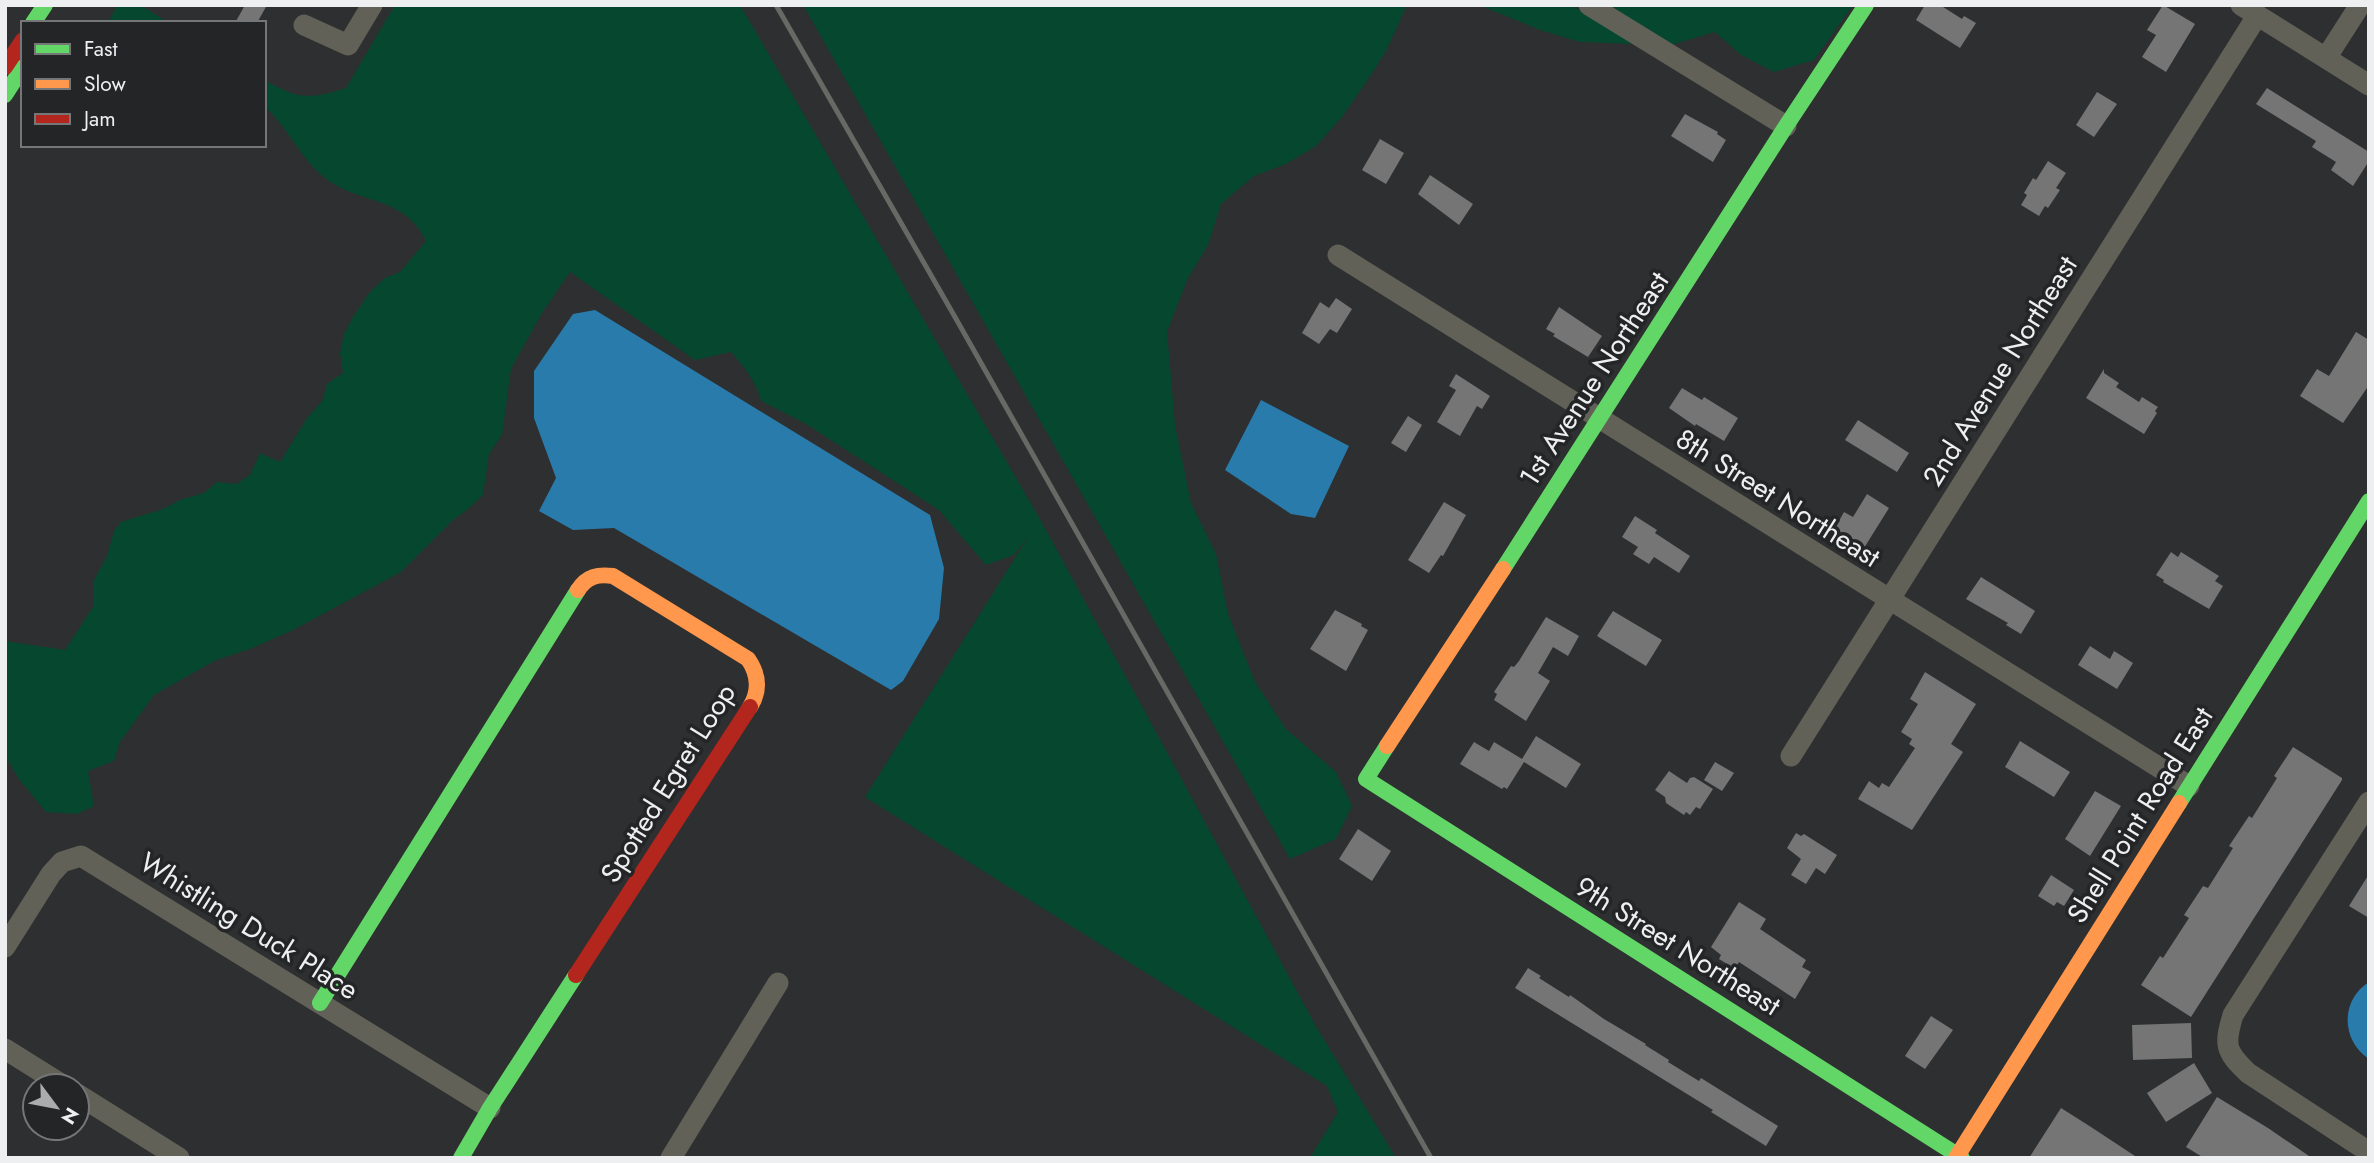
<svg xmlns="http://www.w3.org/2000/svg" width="2374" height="1163" font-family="Jost,sans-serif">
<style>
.green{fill:#06472f}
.water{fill:#297bab}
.building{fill:#757575}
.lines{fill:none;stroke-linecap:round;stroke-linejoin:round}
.street{stroke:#616158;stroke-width:21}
.fast{stroke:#63d668;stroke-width:16}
.slow{stroke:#ff974d;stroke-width:16}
.jam{stroke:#b3261e;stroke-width:16}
.rail{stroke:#686864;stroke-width:5}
.labels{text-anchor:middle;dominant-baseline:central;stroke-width:7;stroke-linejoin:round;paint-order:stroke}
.street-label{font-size:28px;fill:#eeeff1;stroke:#242527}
</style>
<rect width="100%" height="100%" fill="#2e2f30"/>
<path class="green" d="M117,5H140L169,23H108Z
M395,5H740L1040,519L1317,1028L1396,1158H1310L1338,1112L1327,1086L865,797L1030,534L1014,555L986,565L939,510L806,424L761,401C756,381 744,367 731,352L695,360L570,272L542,313L511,369L502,435L489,454L483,495L468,509L453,520L401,572L293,630L250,649L216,660L154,695L120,742L114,761L88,771L94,806L77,814L46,812L18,778L5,755V641L65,650L93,607V582L107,556L114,531L121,522L163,509L180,500L204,493L217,482L237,484L250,475L260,453L280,462L307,418L322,401L327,384L343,373L340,353L344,334L353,317L369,293L385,278L400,272L426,241C403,194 360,206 324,177C300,158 287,126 264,106V80C298,99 309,100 346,88Z
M803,5H1407L1387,49L1371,75L1342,117L1316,146L1286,164L1254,176L1221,204L1208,245L1187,280L1167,332L1175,425L1191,503L1216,554L1228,614L1255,682L1286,729L1336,772L1352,806L1336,839L1290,859Z
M1479,5H1571L1634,44L1580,42L1540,30Z
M1607,5H1853L1814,60L1774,72L1741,55L1715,32L1671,45Z"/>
<path class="water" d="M595,310L930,515L944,568L939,619L903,681L891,690L614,528L573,530L539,511L556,478L534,418V371L573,314Z
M1261,400L1349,446L1315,518L1291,514L1225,470Z
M2369,982V1059C2341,1041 2340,1000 2369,982Z"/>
<path class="building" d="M245,5H267L257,23H235Z
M1925,5H1940L1962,19L1964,16L1976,23L1960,48L1916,20Z
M2163,5L2195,24L2166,72L2142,57L2156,35L2147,30Z
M2267,88L2369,152V161L2353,186L2331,170L2336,162L2312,147L2316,141L2256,104Z
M2097,92L2117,104L2094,137L2076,125Z
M1685,114L1718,132L1717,134L1726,140L1713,162L1671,136Z
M1380,139L1404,153L1386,184L1362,170Z
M2048,161L2066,173L2056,188L2060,190L2048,208L2045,206L2039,216L2021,205L2027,195L2024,193L2033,178L2036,180Z
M1430,175L1473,204L1459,225L1418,194Z
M1336,298L1352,309L1337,333L1330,329L1319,344L1302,333L1320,302L1329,308Z
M1559,307L1602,336L1588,357L1553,336L1555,334L1546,329Z
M2356,332L2369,340V385L2343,423L2300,396L2317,369L2329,376Z
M2104,369V373L2119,383L2116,387L2139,402L2142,397L2158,407L2155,411L2157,413L2144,434L2086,398Z
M1456,374L1490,396L1482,409L1477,406L1460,436L1437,422L1456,390L1449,386Z
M1682,388L1702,400L1704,397L1738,418L1724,441L1696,424L1695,426L1669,408Z
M1408,416L1422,425L1406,452L1391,443Z
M1858,420L1909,453L1897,472L1845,440Z
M1867,494L1889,508L1864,548L1834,530L1844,512L1853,517Z
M1444,502L1466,515L1443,556L1441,555L1429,573L1408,560Z
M1635,516L1657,530L1655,533L1690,556L1679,573L1654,557L1649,564L1633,554L1638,547L1622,537Z
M2171,552L2178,557L2181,552L2219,576L2215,581L2223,586L2209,609L2163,582L2164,580L2156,575Z
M1981,577L2035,611L2021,634L2006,625L2008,623L1966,599Z
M1335,610L1362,624L1361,626L1368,630L1346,671L1310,649Z
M1613,611L1662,640L1646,666L1597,636Z
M1546,617L1579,636L1568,656L1553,647L1538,673L1550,681L1526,721L1494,700L1497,694L1494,692L1511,666L1514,667L1519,661Z
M2090,646L2110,659L2114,651L2133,663L2117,689L2078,665Z
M1925,672L1976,704L1951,744L1963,752L1912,830L1858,799L1869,781L1879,788L1882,783L1889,787L1915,748L1909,744L1912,739L1901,732L1918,704L1910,699Z
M1536,736L1581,764L1566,788L1524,762L1507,789L1504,787L1502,789L1460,764L1474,742L1489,751L1494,742L1522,759Z
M2020,741L2070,772L2054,797L2005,767Z
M2293,747L2342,778V780L2191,1017L2141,985L2160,956L2163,958L2189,918L2184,915L2203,886L2208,888L2233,848L2229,846L2249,816L2252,818L2277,778L2274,776Z
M1715,762L1734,773L1722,791L1704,780Z
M1669,771L1687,783L1690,778L1694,777L1713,789L1700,809L1696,807L1690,815L1686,812L1684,815L1666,803L1665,797L1655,790Z
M2095,791L2121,806L2090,856L2065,839Z
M1358,829L1391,851L1372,881L1339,859Z
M1796,833L1801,836L1804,834L1837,855L1825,874L1816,868L1806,884L1791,875L1801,859L1787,848Z
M2369,874V918L2349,906Z
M2051,875L2074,890L2064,906L2057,902L2054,906L2038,896Z
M1739,902L1766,919L1760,929L1806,960L1802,967L1811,972L1795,999L1739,962L1735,969L1719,959L1721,955L1711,947Z
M1528,968L1541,976L1539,978L1569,997L1570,995L1604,1019L1646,1044L1645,1045L1669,1060L1668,1062L1699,1081L1701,1078L1778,1126L1766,1146L1711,1112L1713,1110L1515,988Z
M1931,1016L1953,1030L1925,1069L1905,1056Z
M2191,1023L2192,1058L2133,1060L2132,1025Z
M2194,1063L2212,1093L2166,1122L2147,1093Z
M2217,1097L2268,1128L2312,1158H2204L2186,1147Z
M2061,1108L2091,1127L2138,1158H2029Z"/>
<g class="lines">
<path class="street" d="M1589,5L1786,126
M2241,5L2369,85
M304,25L348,45L372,5
M2326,58L2360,5
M1338,255L2189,786
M1791,756L2257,16
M2369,802L2233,1015C2224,1045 2225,1051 2248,1073L2369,1152
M5,947L51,874L62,862L81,856L490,1108
M5,1049L64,1086
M77,1094L179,1158
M671,1158L778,983"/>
<path class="fast" d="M33,23L45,5
M5,95L23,67
M1503,569L1786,126L1866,5
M1387,746L1366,779L1962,1158
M2179,803L2369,501
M320,1003L578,590
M461,1158L490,1108L576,975"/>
<path class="slow" d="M578,590C587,576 598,574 613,576L748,659C759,675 760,691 750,707
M1387,746L1503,569
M1956,1158L2179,803"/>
<path class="jam" d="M5,67L23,40
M576,975L750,707"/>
<path class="rail" d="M776,5L955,317L1431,1158"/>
</g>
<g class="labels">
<g class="street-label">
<text transform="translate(2000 371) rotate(-58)">2nd Avenue Northeast</text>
<text transform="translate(1594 379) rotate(-57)">1st Avenue Northeast</text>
<text transform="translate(1778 498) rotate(32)">8th Street Northeast</text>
<text transform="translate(668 783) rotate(-58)">Spotted Egret Loop</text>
<text transform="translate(2140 815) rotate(-58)">Shell Point Road East</text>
<text transform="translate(249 926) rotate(32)">Whistling Duck Place</text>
<text transform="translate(1678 946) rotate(32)">9th Street Northeast</text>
</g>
</g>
<rect width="2374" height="1163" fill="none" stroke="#eeeff1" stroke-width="14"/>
<rect x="21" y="21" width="245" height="126" fill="#242527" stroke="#757678" stroke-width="2"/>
<rect x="35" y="44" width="35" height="10" fill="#63d668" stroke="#757678" stroke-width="2"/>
<text x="84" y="56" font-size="21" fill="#eeeff1">Fast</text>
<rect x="35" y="79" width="35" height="10" fill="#ff974d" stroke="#757678" stroke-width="2"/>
<text x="84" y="91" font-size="21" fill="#eeeff1">Slow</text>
<rect x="35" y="114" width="35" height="10" fill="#b3261e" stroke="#757678" stroke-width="2"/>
<text x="84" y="126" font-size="21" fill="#eeeff1">Jam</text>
<g transform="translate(56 1107) rotate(122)"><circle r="33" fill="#242527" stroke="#757678" stroke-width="2"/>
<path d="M0-5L12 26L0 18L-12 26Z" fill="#abacad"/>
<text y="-10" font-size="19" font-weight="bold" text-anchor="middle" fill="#eeeff1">N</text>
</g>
</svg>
